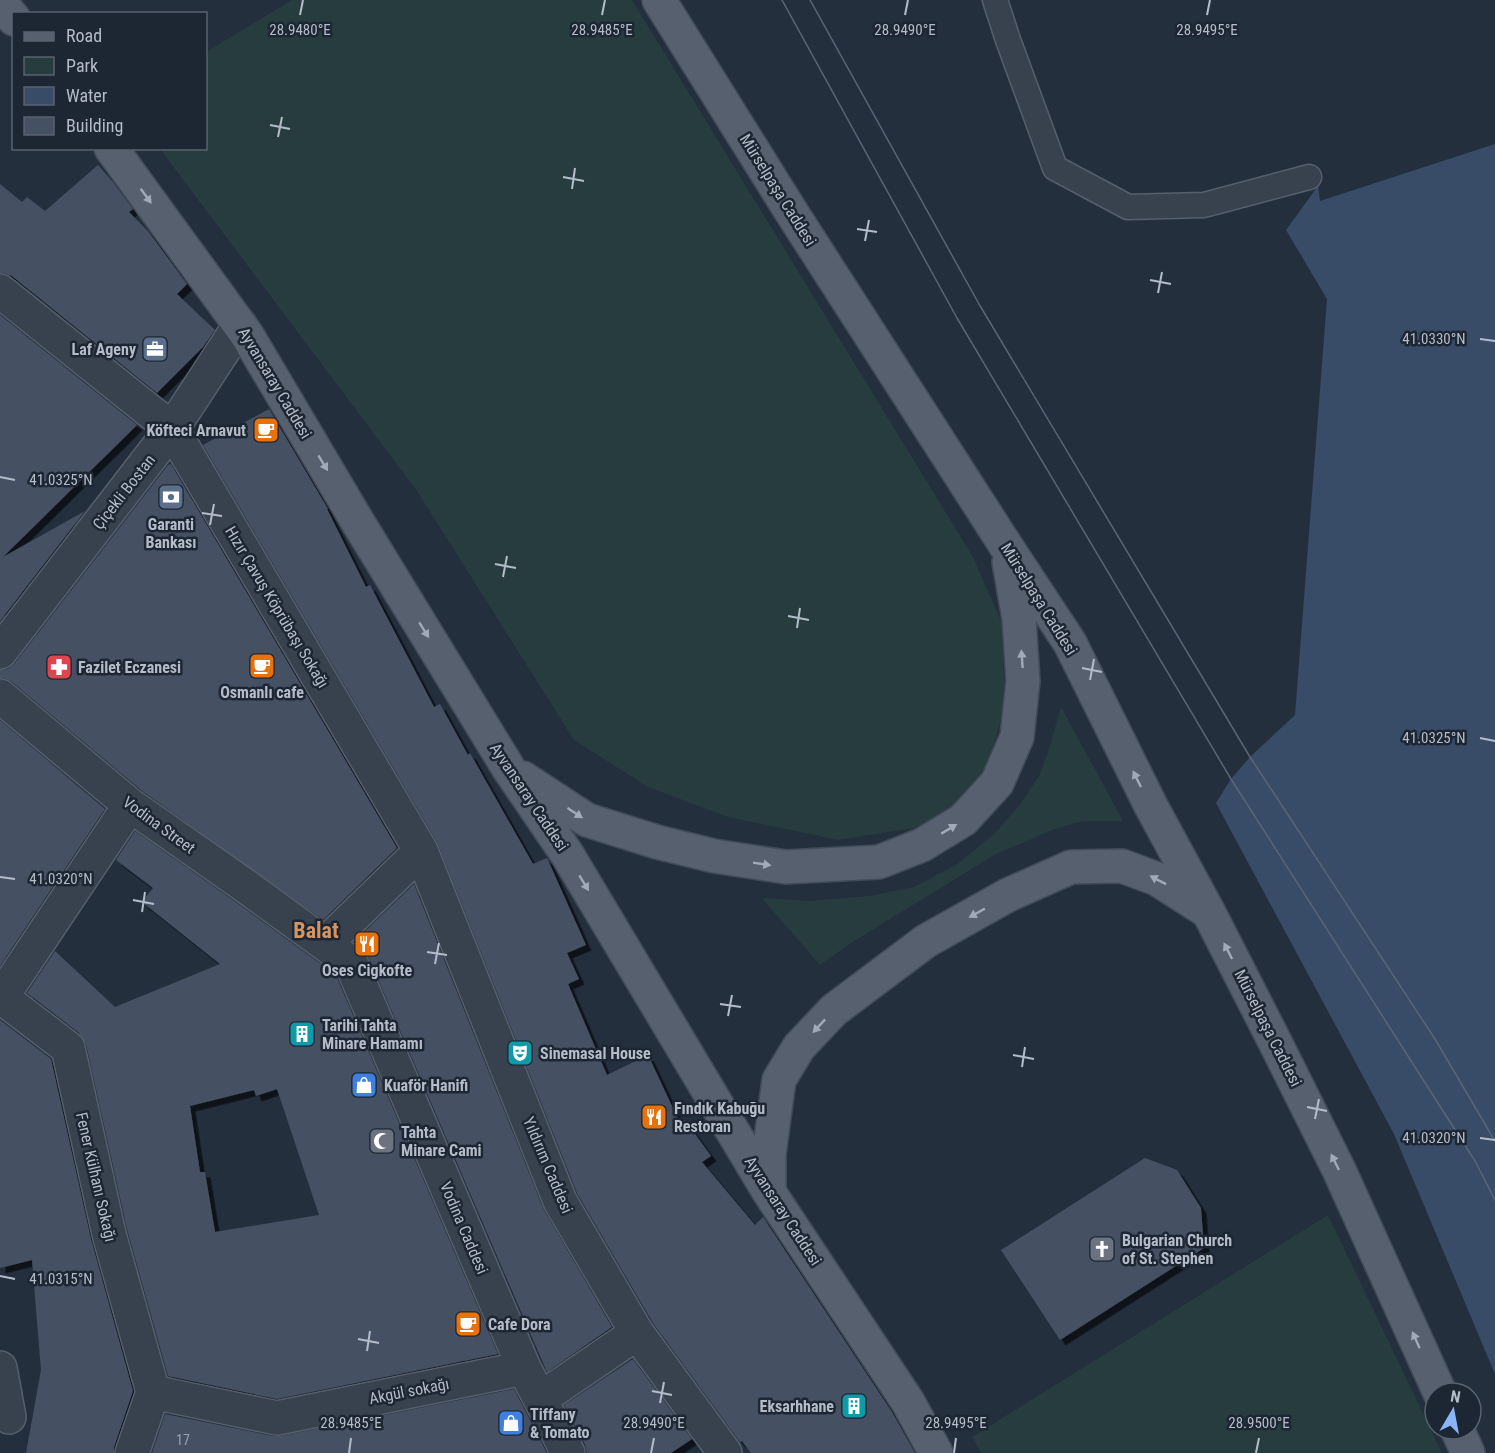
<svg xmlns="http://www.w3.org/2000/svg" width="1495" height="1453" font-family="'Roboto Condensed',sans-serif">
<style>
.green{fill:#263c3f}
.water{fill:#394c67}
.building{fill:#455162;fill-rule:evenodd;filter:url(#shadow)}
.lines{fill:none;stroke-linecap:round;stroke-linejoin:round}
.service-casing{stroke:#565f6c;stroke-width:27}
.minor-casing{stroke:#565f6c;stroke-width:36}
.primary-casing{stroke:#414a57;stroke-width:36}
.service{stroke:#38414e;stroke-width:24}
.minor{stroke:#38414e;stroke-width:33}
.primary{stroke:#56606e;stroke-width:33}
.tram{stroke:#5a6575;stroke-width:1.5}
.oneway{fill:#a1aab7}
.ticks{fill:none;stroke:#b4bcc9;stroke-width:2}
.labels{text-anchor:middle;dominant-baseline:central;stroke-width:5;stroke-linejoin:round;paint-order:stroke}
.number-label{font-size:14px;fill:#98a1af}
.street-label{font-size:16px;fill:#b4bcc9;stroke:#1d2633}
.poi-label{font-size:16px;font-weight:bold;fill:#b4bcc9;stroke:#1d2633;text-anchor:start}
.district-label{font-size:22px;font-weight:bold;fill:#d59563;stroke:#1d2633}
.ticks-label{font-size:15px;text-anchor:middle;fill:#b4bcc9;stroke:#1d2633;stroke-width:5;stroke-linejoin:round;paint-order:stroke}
</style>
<defs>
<filter id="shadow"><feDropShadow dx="5.5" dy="5.5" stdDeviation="0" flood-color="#0009"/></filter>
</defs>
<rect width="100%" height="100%" fill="#242f3e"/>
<path class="green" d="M292,0H632L973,557L1002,623L1005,705L987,769L938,824L838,840L728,817L648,787L574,740L417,491L160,149L206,148V52Z
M1061,707L1123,821H1083L1055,829L996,854L851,943L820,965L762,898L810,901L869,896L914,887L959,863L993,835L1019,806L1039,776L1048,752Z
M1328,1215L1442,1453H981L972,1437Z"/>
<path class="water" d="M1495,144V1374L1394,1134L1216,803L1231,779L1250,757L1295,715L1327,299L1286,230L1318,186L1320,201Z"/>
<path class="building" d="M98,165L113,182L133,209L129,212L148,231L187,284L177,294L215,330L203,347L157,393L12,276L3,273H0V184L22,202L27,197L45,211Z
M0,315L137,425L3,557L85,511L0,621Z
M269,409L328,509H327L366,587L370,585L434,707L440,704L468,755L470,753L533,864L547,858L586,945L567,953L579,979L568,984L607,1075L648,1055L680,1123L685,1120L711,1156L702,1162L755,1225L763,1217L892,1412L915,1453H751L742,1441L740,1442L653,1323L577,1193L437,842L203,445Z
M171,464L397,848L323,920L141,790L12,682L4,678H0V670L8,669L15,663L168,465Z
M0,720L105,809L0,966Z
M135,831L233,900L336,975L498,1354L277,1399L168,1376L127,1229L86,1044L79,1033L27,993L55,951L115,1007L220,964L142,902L153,888L116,860ZM277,1089L319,1215L215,1232L205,1172H200L190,1106L254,1090L256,1096Z
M414,884L543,1208L612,1327L547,1372L368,956L362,948L354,942Z
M0,1020L51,1059L91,1239L133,1391L114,1447V1453H26L41,1370L32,1260L0,1268Z
M1145,1158L1177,1170L1201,1208L1204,1248L1060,1340L1001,1250Z
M633,1359L692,1439L671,1453H587L585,1444L564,1405Z
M514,1389L547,1453H152L165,1414L273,1436H280Z"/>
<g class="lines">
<g class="service-casing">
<path id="service" d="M995,0L1008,40L1055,168L1128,207L1204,205L1309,177"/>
</g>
<g class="minor-casing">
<path id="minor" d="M0,291L172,429L421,851L560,1201L637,1333L725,1453
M0,652L172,429L240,325
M0,696L130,805L244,885L351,963L524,1368L568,1453
M325,944L421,851
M0,996L68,1048L109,1234L153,1392L132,1453
M1,998L130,805
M0,1368L9,1417
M153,1392L277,1418L524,1368
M540,1399L637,1333"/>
</g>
<g class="primary-casing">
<path id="primary" d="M659,0L792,213L1006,546L1070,643L1151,806L1208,911L1275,1042L1339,1170L1440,1393
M0,2L14,19
M111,148L247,335L359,524L509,769L567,854L769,1192L908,1402L936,1453
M523,778L587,820L657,842L714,856L786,867L879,862L922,845L963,820L997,783L1017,737L1023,681L1019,619L1009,562
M769,1192V1154L779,1080L799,1047L834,1010L926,941L1008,895L1071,867L1122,866L1157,879L1204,909
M1457,1429L1468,1453"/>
</g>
<use href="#service" class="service"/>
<use href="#minor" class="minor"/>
<use href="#primary" class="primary"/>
<path class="tram" d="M782,0L957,318L1231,779L1475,1161L1495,1200
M810,0L979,304L1250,757L1435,1039L1495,1141"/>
</g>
<defs><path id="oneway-solid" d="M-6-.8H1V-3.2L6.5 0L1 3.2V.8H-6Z" transform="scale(1.5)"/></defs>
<g class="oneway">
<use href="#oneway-solid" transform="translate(146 196) rotate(54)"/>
<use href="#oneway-solid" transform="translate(323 463) rotate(59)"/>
<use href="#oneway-solid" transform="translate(424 630) rotate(58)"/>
<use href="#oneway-solid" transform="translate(1022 659) rotate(-94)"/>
<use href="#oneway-solid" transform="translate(1137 779) rotate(-116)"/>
<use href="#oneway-solid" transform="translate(575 813) rotate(33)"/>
<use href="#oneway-solid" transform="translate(949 829) rotate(-31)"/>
<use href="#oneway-solid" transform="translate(762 864) rotate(9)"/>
<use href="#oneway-solid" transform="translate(1158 880) rotate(-153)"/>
<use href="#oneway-solid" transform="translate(584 883) rotate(59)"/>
<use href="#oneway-solid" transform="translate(977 913) rotate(151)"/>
<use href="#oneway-solid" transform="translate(1228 951) rotate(-117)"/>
<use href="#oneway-solid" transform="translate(819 1026) rotate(133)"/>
<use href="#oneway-solid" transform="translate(1335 1162) rotate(-116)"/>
<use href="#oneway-solid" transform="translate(1416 1340) rotate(-114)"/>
</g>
<path class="ticks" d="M300,15L303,0M602,15L605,0M905,15L908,0M1207,15L1210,0M270,125L290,129M278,137L282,117M563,177L584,181M572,189L575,168M857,229L877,232M865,241L869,220M1150,280L1171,284M1158,293L1162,272M1480,339L1495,341M0,477L15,480M202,513L222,516M210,525L214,504M495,564L516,568M503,577L507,556M788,616L809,620M797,628L800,608M1082,668L1102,672M1090,680L1094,659M1480,738L1495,741M0,877L15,879M133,900L154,904M142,912L145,892M427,952L447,955M435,964L439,943M720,1004L741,1007M728,1016L732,995M1013,1055L1034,1059M1022,1067L1025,1047M1307,1107L1327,1111M1315,1119L1319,1099M1480,1138L1495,1140M0,1276L15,1279M358,1339L379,1343M367,1351L370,1331M652,1391L672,1395M660,1403L664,1382M349,1453L351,1438M651,1453L654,1438M954,1453L956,1438M1256,1453L1259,1438"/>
<defs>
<g id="office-square" transform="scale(1.35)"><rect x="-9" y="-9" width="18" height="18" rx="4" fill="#5c6f8a" stroke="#1d2633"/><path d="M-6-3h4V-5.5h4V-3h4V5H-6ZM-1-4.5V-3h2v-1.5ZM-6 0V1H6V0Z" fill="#fff"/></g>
<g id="cafe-square" transform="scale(1.35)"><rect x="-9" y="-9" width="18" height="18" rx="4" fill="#e8710a" stroke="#1d2633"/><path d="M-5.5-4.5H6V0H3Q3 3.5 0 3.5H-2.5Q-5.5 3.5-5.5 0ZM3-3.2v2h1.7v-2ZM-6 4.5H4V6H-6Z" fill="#fff"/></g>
<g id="bank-square" transform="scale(1.35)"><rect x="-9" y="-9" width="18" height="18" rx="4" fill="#5c6f8a" stroke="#1d2633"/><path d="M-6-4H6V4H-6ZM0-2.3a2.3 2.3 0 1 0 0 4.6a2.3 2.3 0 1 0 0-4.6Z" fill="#fff"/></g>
<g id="pharmacy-square" transform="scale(1.35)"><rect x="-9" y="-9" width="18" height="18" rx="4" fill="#e0444e" stroke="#1d2633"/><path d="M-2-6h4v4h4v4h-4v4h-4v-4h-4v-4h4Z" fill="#fff"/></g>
<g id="restaurant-square" transform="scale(1.35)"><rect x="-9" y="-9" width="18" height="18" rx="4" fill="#e8710a" stroke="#1d2633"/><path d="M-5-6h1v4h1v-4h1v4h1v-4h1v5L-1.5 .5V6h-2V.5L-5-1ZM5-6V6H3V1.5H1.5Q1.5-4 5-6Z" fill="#fff"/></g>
<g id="building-square" transform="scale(1.35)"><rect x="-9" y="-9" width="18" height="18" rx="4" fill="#0f9aa8" stroke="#1d2633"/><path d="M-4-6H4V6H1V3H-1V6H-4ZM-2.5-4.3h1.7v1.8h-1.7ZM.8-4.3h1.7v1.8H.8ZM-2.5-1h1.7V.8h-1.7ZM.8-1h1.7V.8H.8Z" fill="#fff"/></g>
<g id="theatre-square" transform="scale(1.35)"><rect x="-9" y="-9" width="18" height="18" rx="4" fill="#0f9aa8" stroke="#1d2633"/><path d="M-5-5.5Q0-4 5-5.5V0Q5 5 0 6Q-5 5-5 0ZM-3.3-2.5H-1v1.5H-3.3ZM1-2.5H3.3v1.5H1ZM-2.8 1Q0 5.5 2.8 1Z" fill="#fff"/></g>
<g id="shop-square" transform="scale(1.35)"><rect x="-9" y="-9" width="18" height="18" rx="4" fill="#3f7fe0" stroke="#1d2633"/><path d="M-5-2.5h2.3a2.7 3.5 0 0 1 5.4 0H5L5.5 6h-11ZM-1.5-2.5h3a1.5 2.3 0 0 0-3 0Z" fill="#fff"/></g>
<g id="mosque-square" transform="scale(1.35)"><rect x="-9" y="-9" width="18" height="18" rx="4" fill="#6b7280" stroke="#1d2633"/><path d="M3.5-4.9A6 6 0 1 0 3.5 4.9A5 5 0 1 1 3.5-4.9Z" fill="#fff"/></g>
<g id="church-square" transform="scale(1.35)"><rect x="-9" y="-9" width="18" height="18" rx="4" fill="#6b7280" stroke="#1d2633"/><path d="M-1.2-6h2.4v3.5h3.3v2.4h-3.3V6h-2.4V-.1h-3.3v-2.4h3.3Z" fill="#fff"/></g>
</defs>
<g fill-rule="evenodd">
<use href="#office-square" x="155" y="349"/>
<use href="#cafe-square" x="266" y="430"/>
<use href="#bank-square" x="171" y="497"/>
<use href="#cafe-square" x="262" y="666"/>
<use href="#pharmacy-square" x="59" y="667"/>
<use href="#restaurant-square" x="367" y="944"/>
<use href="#building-square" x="302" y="1034"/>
<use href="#theatre-square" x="520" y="1053"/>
<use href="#shop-square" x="364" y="1085"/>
<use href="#restaurant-square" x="654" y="1117"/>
<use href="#mosque-square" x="382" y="1141"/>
<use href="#church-square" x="1102" y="1249"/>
<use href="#cafe-square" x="468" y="1324"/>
<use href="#building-square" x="854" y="1406"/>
<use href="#shop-square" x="511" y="1423"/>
</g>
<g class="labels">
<g class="number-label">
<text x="183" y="1440">17</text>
</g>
<g class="street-label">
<text transform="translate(778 190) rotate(58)">Mürselpaşa Caddesi</text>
<text transform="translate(275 383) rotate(59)">Ayvansaray Caddesi</text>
<text transform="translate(124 492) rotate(-52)">Çiçekli Bostan</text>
<text transform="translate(1039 599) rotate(58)">Mürselpaşa Caddesi</text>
<text transform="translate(277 607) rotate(59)">Hızır Çavuş Köprübaşı Sokağı</text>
<text transform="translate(529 797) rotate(56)">Ayvansaray Caddesi</text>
<text transform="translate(159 825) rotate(36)">Vodina Street</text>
<text transform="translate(1268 1028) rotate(63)">Mürselpaşa Caddesi</text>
<text transform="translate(548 1165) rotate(67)">Yıldırım Caddesi</text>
<text transform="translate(96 1177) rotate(77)">Fener Külhanı Sokağı</text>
<text transform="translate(783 1211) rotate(57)">Ayvansaray Caddesi</text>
<text transform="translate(464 1228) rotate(67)">Vodina Caddesi</text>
<text transform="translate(409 1391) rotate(-11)">Akgül sokağı</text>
</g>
<g class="poi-label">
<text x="136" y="349" text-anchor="end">Laf Ageny</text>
<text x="246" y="430" text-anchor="end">Köfteci Arnavut</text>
<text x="171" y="524" text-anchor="middle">Garanti<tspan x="171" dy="18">Bankası</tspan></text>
<text x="78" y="667">Fazilet Eczanesi</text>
<text x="262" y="692" text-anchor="middle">Osmanlı cafe</text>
<text x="367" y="970" text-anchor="middle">Oses Cigkofte</text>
<text x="322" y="1025">Tarihi Tahta<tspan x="322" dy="18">Minare Hamamı</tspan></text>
<text x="540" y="1053">Sinemasal House</text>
<text x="384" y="1085">Kuaför Hanifi</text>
<text x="674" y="1108">Fındık Kabuğu<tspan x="674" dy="18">Restoran</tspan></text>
<text x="401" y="1132">Tahta<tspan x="401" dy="18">Minare Cami</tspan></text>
<text x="1122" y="1240">Bulgarian Church<tspan x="1122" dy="18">of St. Stephen</tspan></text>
<text x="488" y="1324">Cafe Dora</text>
<text x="834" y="1406" text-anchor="end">Eksarhhane</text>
<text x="530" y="1414">Tiffany<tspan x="530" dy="18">&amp; Tomato</tspan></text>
</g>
<g class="district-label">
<text x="316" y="930">Balat</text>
</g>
</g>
<g class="ticks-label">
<text x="300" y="35">28.9480°E</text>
<text x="602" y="35">28.9485°E</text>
<text x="905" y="35">28.9490°E</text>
<text x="1207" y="35">28.9495°E</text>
<text x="1434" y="344">41.0330°N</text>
<text x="61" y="485">41.0325°N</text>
<text x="1434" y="743">41.0325°N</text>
<text x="61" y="884">41.0320°N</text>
<text x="1434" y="1143">41.0320°N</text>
<text x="61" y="1284">41.0315°N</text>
<text x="351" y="1428">28.9485°E</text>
<text x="654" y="1428">28.9490°E</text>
<text x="956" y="1428">28.9495°E</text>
<text x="1259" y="1428">28.9500°E</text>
</g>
<rect x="12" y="12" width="195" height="138" fill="#1d2633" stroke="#59626f" stroke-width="1.5"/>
<rect x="24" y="32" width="30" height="9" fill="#56606e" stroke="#59626f" stroke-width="1.5"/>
<text x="66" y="42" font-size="18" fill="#b4bcc9">Road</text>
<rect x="24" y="57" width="30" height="18" fill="#263c3f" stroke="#59626f" stroke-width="1.5"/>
<text x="66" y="72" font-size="18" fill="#b4bcc9">Park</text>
<rect x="24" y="87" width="30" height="18" fill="#394c67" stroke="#59626f" stroke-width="1.5"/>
<text x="66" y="102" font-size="18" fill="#b4bcc9">Water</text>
<rect x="24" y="117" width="30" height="18" fill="#455162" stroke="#59626f" stroke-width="1.5"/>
<text x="66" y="132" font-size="18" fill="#b4bcc9">Building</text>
<g transform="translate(1453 1411) rotate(10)"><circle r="28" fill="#1d2633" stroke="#59626f" stroke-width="1.5"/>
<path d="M0-4.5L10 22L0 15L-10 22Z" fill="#8ab4f8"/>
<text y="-9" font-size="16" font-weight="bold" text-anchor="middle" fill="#b4bcc9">N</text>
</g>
</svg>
